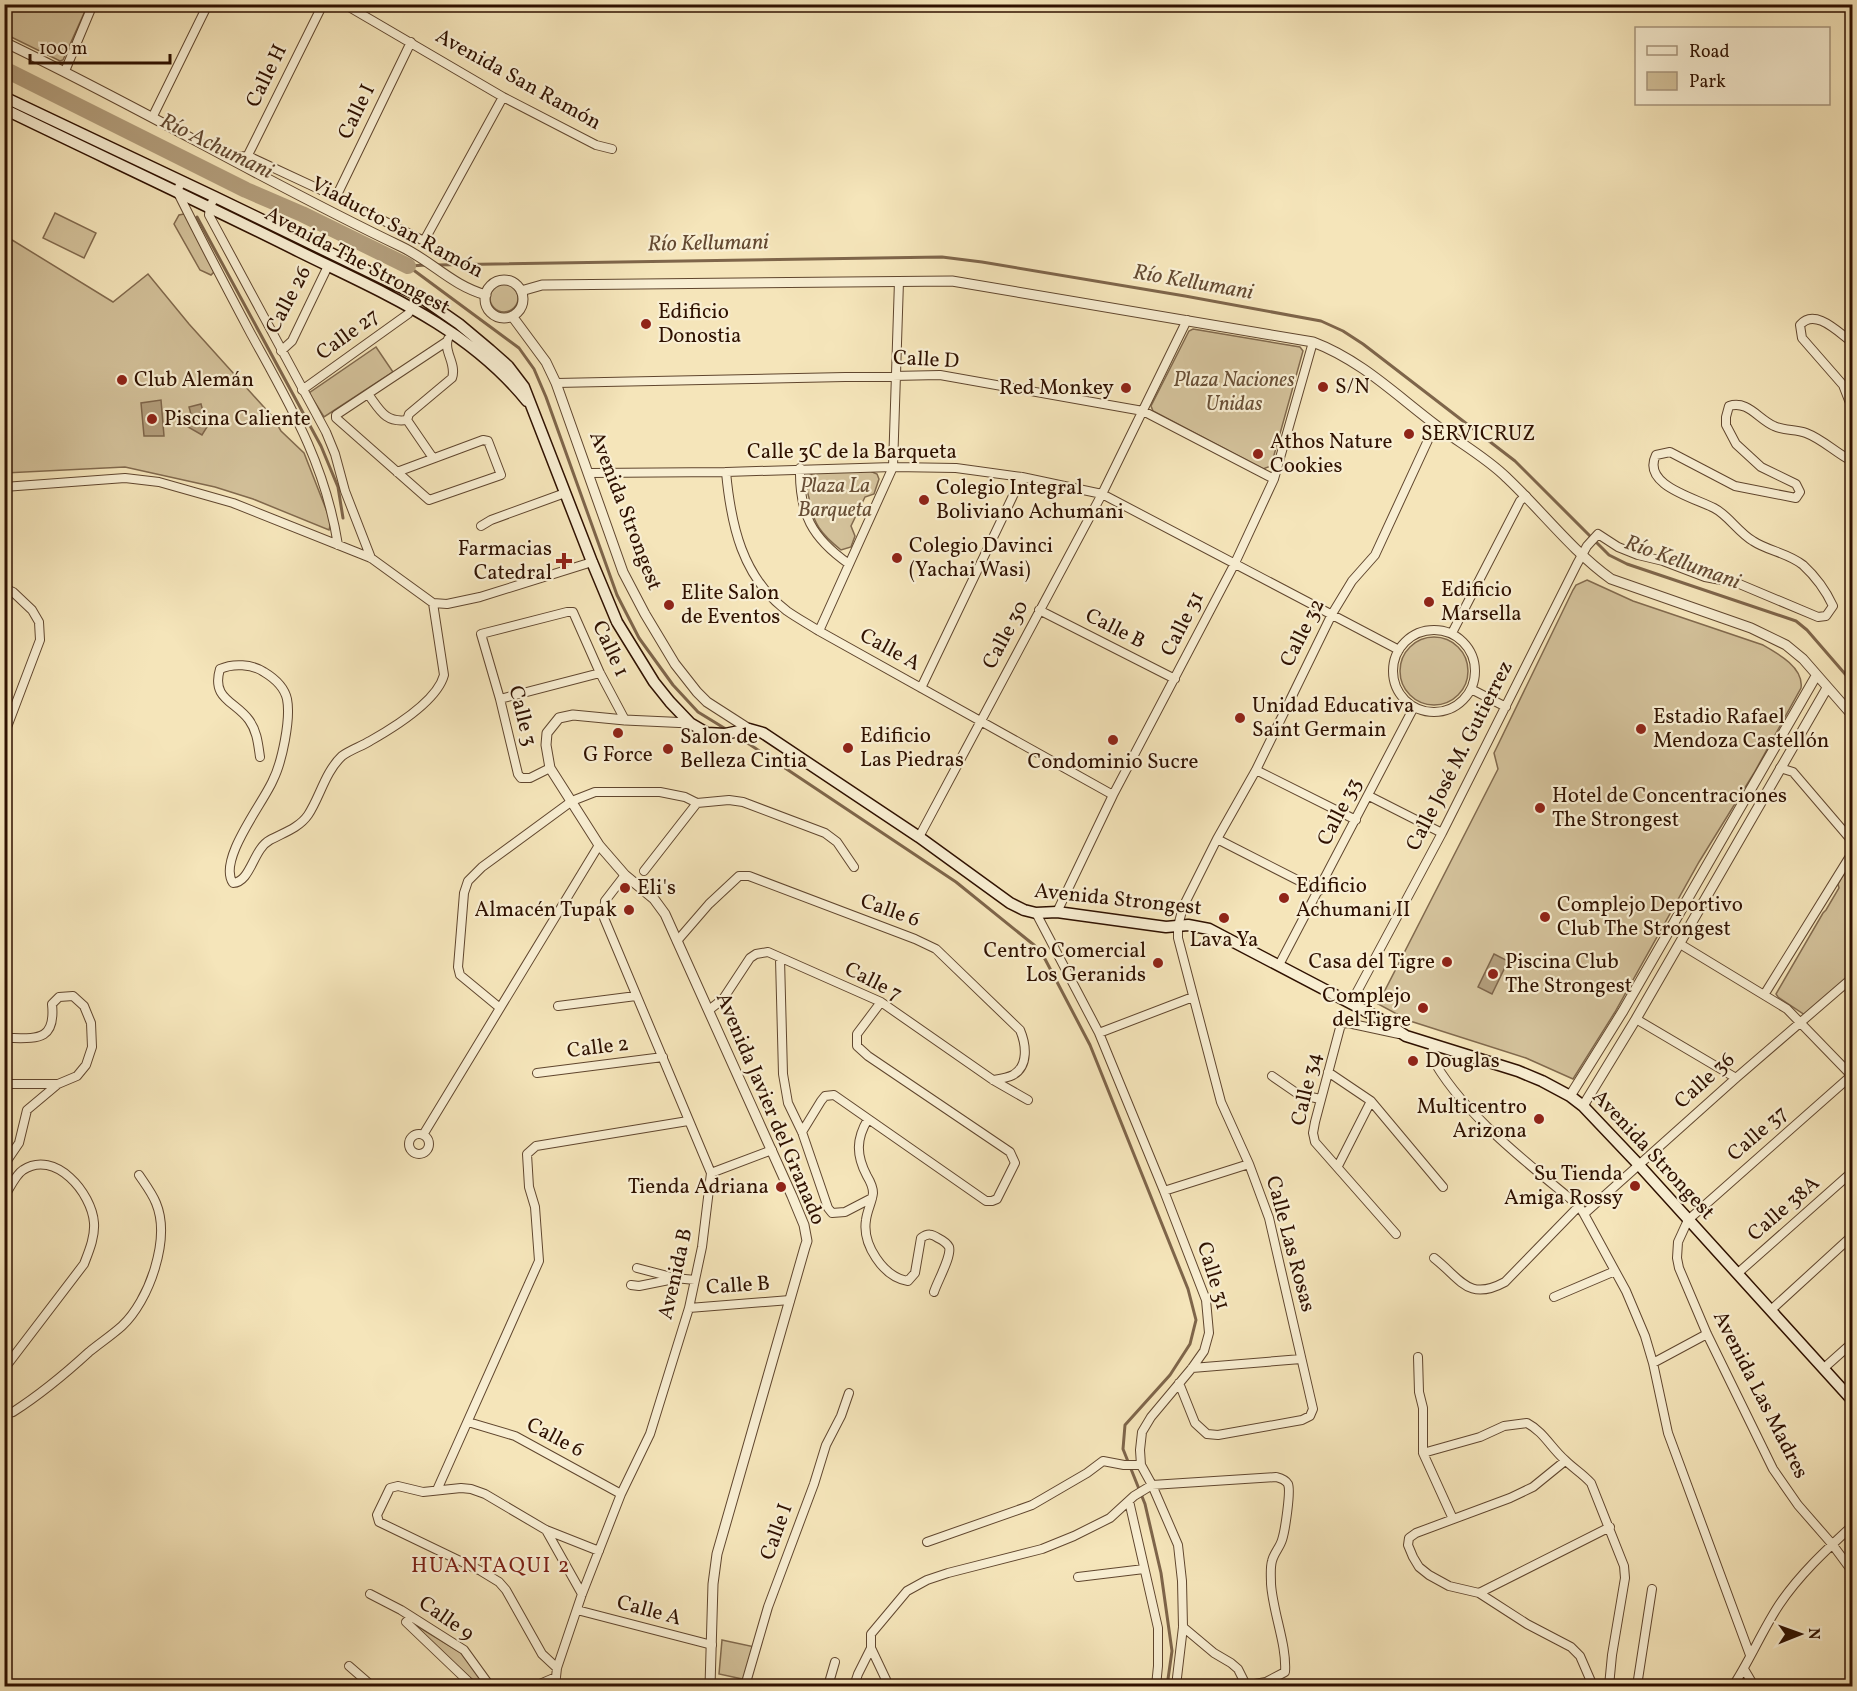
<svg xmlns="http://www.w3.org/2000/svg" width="1857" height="1691" font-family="Vollkorn,serif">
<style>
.green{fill:#d3c19a;stroke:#81694d;stroke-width:1.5}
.water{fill:#b29d7b;stroke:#7e654a;stroke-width:1.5}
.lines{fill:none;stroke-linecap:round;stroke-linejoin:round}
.stream{stroke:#7e654a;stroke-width:3}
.river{stroke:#b29d7b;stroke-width:16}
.minor-casing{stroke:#60462e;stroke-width:10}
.tertiary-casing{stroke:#60462e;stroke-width:11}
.secondary-casing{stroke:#2f1100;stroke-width:13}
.minor{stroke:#f8eed2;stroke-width:8}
.tertiary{stroke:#f8eed2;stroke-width:9}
.secondary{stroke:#f8eed2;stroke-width:10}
.poi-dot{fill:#8f2418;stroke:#f8eed2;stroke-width:2}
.labels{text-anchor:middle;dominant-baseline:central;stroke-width:4.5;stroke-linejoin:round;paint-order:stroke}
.street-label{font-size:21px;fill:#2f1100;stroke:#f8eed2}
.poi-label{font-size:21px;fill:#2f1100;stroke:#f8eed2;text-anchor:start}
.park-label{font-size:21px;font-style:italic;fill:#684f36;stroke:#f8eed2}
.water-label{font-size:22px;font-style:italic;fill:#634931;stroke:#f8eed2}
.neighbourhood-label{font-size:22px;letter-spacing:1.5px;fill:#7a1f14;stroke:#f8eed2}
</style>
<rect width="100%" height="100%" fill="#f5e5ba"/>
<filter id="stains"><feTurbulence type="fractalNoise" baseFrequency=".00333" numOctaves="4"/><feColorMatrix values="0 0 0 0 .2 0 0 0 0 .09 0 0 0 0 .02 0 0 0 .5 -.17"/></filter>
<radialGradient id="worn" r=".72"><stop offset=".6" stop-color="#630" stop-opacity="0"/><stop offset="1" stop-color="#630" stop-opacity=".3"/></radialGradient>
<path class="green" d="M4,5H73L85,11L63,60L60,61L5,34Z
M55,213L96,233L84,258L43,238Z
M184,214L190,215L214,272L211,275L200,270L174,224L179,215Z
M4,235L113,302L148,274L189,324L272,416L281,431L304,453L331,522L329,530L253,499L215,487L125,467L5,473Z
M490 298a14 14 0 1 1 28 0a14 14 0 1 1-28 0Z
M1193,329L1300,347L1303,351L1271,466L1263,469L1153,411L1151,406L1189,331Z
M376,347L393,372L324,417L309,393Z
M815,471H870L877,474L879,479L874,494L865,497L851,526L855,536L851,547L841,550C821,534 813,524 809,498C807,492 806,486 807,479Z
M1587,580L1633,601L1763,645C1779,654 1804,668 1801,688L1754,773L1699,862L1615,1012L1573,1079L1526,1058L1410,1021L1378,1004L1498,769L1494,753L1573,590L1576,585Z
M1400 671a34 34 0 1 1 68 0a34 34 0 1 1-68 0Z
M1852,859V977L1808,1017L1778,997L1776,994L1823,913L1826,910L1839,888L1838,884Z
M409,1621L463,1654L485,1686H479Z
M722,1640L755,1647L747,1680L719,1674Z"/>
<path class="water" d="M161,400L164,436H144L141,403Z
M201,404L207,427L202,435L188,427L192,418L189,407Z
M1494,954L1508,961L1492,994L1478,987Z"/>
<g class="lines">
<path class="stream" d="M197,217L321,446L338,487L343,518
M436,265L942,257L982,262L1185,296L1321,321L1343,331L1363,344L1515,461L1609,555L1627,564L1796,621L1807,630L1852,682
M408,266L519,348L534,369L546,397L617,595L639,638L673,685L698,712L729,731
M409,266L427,265
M737,736L956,882L1034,945L1045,959L1090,1045L1188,1289L1196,1320L1190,1344L1170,1375L1125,1425L1123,1449L1145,1504L1161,1573L1172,1651L1167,1686"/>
<path class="river" d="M4,69L246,190L302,214L408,266"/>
<g class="minor-casing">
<path id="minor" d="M344,4L503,97L596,145L612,149
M65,71L93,4
M153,116L208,4
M229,157L248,156L336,197L424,241L503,97
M246,159L323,4
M182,181L177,191C201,239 226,287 251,334C290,405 325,463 338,545
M215,197L210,206L209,215L326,432L335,454L345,491L371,558
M336,197L411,42
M1852,342C1839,333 1815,307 1800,325L1802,338L1843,385L1852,408
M281,351L292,341L328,266
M556,383L940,375L1143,411L1274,479
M302,390L408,314L413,307
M368,394C380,410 385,423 407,420
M433,458L407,420L409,414L452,378C457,364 443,351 448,339
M800,468C799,514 812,538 849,564
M397,472L483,440L488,441L501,475L429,500L336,418V415L446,342
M726,472C731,525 742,577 787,611C797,618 808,624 819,631L1113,795
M589,473L726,472L893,467L956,468L1022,477L1102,494L1399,650
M4,487L125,478L159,482L233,503L371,558L433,603L447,604L480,597L592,562
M481,526L491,520L565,493
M4,588L13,592L32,610L39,622L40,640L4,735
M1039,610L1175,679
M1393 671a41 41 0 1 1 82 0a41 41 0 1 1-82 0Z
M819,631L893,467L899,281
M1452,633L1520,501L1526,496
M921,688L1022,477
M1471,689L1506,707
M500,699L600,673
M260,757C258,743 257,731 249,720C235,701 211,699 220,669C233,663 252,664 264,672C274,678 284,686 287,699C291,719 282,762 273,780C264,802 217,860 233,883C251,882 253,849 270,840C283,833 299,828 308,815C320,797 325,772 342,756C350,750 362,746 370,741C393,728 437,701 444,675L433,603
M550,768L530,778H521L518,774L500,699L481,634L567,612H573L600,673L625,720
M1780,768L1793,772L1852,841
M1256,770L1356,820
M1369,796L1442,833
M919,837L1102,494L1187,320
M1217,839L1319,891
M644,871L697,803
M1057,912L1113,795L1235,563L1274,479L1313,342
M1036,913L1099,1033L1164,1191L1206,1300L1209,1333L1204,1351L1192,1368L1151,1417L1142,1432L1140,1450L1141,1465L1152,1485L1178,1545L1182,1581L1183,1627L1176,1686
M677,941L709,904L739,876H749L915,939L936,949L1020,1030C1026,1044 1029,1066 1013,1075C1007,1078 999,1079 993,1080
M1680,944L1787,1009L1852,1076
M780,959L783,1074L788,1103L802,1132L828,1208L832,1213L845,1212L872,1198
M1279,965L1414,707
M1764,995L1852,853
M1351,1003L1442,833L1577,564L1587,546L1598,534L1618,547L1638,555L1663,561L1705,577L1737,583L1818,617L1826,616L1833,606C1826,591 1815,576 1803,565C1788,553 1768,551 1753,541C1738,532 1728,515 1714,508C1695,498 1641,485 1656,455L1670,452L1735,486L1796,498L1800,492L1796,484L1761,467L1736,444L1726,425V417L1729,406C1748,400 1758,419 1774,426C1784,431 1796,429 1806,433C1822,439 1835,452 1850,460L1852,459
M558,1006L636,996
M500,1008L460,975L458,967L464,893L468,881L482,867L572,801L595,792H660L685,797L697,803L729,800L743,802L825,833L837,842L854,867
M709,1010L723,999L750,958L756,954L768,952L881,1002L993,1080L1028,1100
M1636,1019L1736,1078
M1099,1033L1193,997
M4,1038C35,1038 56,1043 52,1004L59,997L73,996L84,1006L91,1023L92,1047L86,1065L77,1076L58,1084L27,1110L19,1143L4,1165
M1434,1045L1431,1056C1462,1114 1529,1164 1579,1206L1584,1214L1626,1291L1645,1336L1653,1363L1668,1433L1750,1655
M1328,1072L1371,1101L1443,1187
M537,1073L663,1057
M1852,1075L1688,1220L1678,1242L1677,1258L1679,1268L1707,1334L1773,1469L1798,1505L1832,1544L1852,1571
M1272,1076L1298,1094L1320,1099
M4,1084H58
M868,1119C856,1139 856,1155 867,1176C870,1181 873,1187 873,1193C872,1202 867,1211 866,1220C862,1244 883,1277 908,1281L915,1273L921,1238C928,1233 932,1234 938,1238C942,1240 947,1243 949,1247C952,1256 937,1282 934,1292
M802,1132L821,1101L825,1096L834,1095L986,1201H992L997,1199L1015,1163L1010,1152L868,1056L857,1046V1034L881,1002
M409 1144a10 10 0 1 1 20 0a10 10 0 1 1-20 0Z
M423,1135L599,845
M1338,1166L1371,1101
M711,1173L772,1150
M1164,1191L1249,1164
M4,1197C9,1190 15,1175 23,1170C55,1149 92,1193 94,1223C95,1237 89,1251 84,1264L4,1369
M1584,1214L1736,1078L1852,978
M1396,1234L1315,1142L1313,1133L1315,1122L1341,1024L1348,1023L1399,1034
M1434,1258C1461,1279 1468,1302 1505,1282L1579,1206
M637,1268L675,1278L695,1280
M1738,1273L1852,1172
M631,1285L639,1286L674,1279
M1554,1297L1615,1271
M689,1308L790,1300
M1771,1310L1852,1236
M1418,1357L1419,1392L1423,1408V1453L1453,1519
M1653,1363L1707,1334
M1192,1368L1301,1359
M1824,1368L1852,1343
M1179,1383L1195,1423L1207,1434L1218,1435L1302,1420L1310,1416L1313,1409L1269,1218L1249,1164L1221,1102L1178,938V926L1183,907L1217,839L1256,770L1332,614L1352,581L1375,555L1435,425
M4,1414L13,1412C41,1394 65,1374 89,1352C100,1343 112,1335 122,1326C149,1301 171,1239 156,1203C152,1193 145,1184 139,1175
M468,1422L515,1436L621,1494
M1423,1453L1480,1437L1504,1426L1527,1423C1544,1432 1551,1448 1565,1460C1574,1469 1582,1473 1591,1483L1624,1566L1625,1578L1612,1655L1609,1686
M1565,1461L1533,1487L1510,1498L1416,1533L1409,1538L1408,1545L1413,1557L1419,1567L1429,1575L1449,1586L1479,1593L1527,1624L1571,1647L1580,1656L1593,1686
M437,1490L539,1261L535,1207L529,1187L527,1154L536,1146L688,1121
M1129,1501L1158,1628V1666L1156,1686
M546,1530L582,1594
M927,1542L1032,1505L1087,1473L1103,1461L1124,1465H1141
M1078,1577L1144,1569
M1479,1593L1610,1527
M370,1594L401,1610L464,1650L490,1686
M577,1610L712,1645
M406,1622L473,1686
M349,1666L372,1686
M557,1668L542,1654L506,1590L499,1582L481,1571L379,1522L377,1515L390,1488L398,1486L423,1492L461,1488L471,1489L485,1494L546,1530L599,1551
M1744,1669L1754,1686
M535,1686L556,1677
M555,1686L557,1668L582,1594L621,1494L650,1434L689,1308L702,1247L711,1173L604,918L605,901L625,875
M745,1686L768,1607L814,1484L826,1445L841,1416L849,1393
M828,1686L835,1662
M854,1686L858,1674L871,1648
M889,1686L871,1648V1634L907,1591L927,1580L948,1573L1042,1549L1074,1536L1110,1518L1134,1496L1152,1485L1276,1477C1280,1478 1285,1479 1288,1484C1291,1491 1285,1531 1282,1540C1280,1547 1274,1553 1272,1561C1270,1568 1271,1576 1271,1584C1273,1613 1287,1645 1285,1672L1266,1682L1249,1685L1245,1683L1238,1669L1231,1663L1214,1653L1183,1627
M1637,1686L1652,1589
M1733,1686C1750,1660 1762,1631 1779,1605C1799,1575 1826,1550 1852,1526"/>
</g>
<g class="tertiary-casing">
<path id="tertiary" d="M4,42C138,106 266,182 400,246C432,261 451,285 486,295
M485 299a19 19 0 1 1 38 0a19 19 0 1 1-38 0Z
M521,291L542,285L952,281L1313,342C1361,360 1397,396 1437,426C1460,443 1487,458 1507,478C1542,511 1572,551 1611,579L1751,628L1786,645L1803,659L1852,715
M512,316L546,362L556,383L623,572L645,614L675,664L697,692L707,702L749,729
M690,723L625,720L573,715L559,718L547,733L546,745L550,768L599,845L625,875L654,899L665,914L792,1196L804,1225L807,1241L805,1247L717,1554L713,1584L710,1686
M1570,1096L1623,1011L1816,676
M1583,1106L1636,1019L1827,688"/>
</g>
<g class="secondary-casing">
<path id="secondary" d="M4,97L215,197L419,296L459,324L490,350L508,366L524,387L592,562L617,622L654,682L670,702L690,723L707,733L725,734L749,729L763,733L919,837L1010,903L1024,910L1036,913L1057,912L1166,927L1188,925L1209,929L1375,1016L1406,1036L1518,1071L1542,1081L1570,1096L1583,1106L1639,1165L1852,1400
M4,109C103,157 202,203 300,252C383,293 467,327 527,401"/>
</g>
<use href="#minor" class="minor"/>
<use href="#tertiary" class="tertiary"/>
<use href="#secondary" class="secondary"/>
</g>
<g class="poi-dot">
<circle cx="646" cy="324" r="6"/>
<circle cx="122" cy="380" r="6"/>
<circle cx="1323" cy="387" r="6"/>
<circle cx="1126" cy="388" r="6"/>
<circle cx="152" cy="419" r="6"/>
<circle cx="1409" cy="434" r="6"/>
<circle cx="1258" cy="454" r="6"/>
<circle cx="924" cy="500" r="6"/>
<circle cx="897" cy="558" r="6"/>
<path d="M561 552h6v6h6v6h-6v6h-6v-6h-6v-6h6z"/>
<circle cx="1429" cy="602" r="6"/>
<circle cx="669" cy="605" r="6"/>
<circle cx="1240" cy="718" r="6"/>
<circle cx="1641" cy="729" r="6"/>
<circle cx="618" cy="733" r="6"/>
<circle cx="1113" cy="740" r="6"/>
<circle cx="848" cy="748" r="6"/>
<circle cx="668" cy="749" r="6"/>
<circle cx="1540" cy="808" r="6"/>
<circle cx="625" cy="888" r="6"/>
<circle cx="1284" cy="898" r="6"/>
<circle cx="629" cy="910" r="6"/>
<circle cx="1545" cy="917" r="6"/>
<circle cx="1224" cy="918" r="6"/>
<circle cx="1447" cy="962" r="6"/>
<circle cx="1158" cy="963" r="6"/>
<circle cx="1493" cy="974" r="6"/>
<circle cx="1423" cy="1008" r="6"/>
<circle cx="1413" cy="1061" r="6"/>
<circle cx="1539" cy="1119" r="6"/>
<circle cx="1635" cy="1186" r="6"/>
<circle cx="781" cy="1187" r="6"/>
</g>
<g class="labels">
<g class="street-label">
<text transform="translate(267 76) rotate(-64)">Calle H</text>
<text transform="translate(518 80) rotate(29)">Avenida San Ramón</text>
<text transform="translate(357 112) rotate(-64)">Calle I</text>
<text transform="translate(397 228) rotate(28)">Viaducto San Ramón</text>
<text transform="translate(357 261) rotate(28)">Avenida The Strongest</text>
<text transform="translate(289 300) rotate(-62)">Calle 26</text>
<text transform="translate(348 335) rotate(-36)">Calle 27</text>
<text transform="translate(926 360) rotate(3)">Calle D</text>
<text x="852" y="452">Calle 3C de la Barqueta</text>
<text transform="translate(625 511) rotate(69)">Avenida Strongest</text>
<text transform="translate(1183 624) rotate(-63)">Calle 31</text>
<text transform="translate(1115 629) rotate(27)">Calle B</text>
<text transform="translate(1303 633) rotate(-63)">Calle 32</text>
<text transform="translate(1006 635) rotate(-62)">Calle 30</text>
<text transform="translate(610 649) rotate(65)">Calle 1</text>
<text transform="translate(890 650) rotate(29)">Calle A</text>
<text transform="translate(522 716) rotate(76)">Calle 3</text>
<text transform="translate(1460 756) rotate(-63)">Calle José M. Gutierrez</text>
<text transform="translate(1340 812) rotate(-63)">Calle 33</text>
<text transform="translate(1118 900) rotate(6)">Avenida Strongest</text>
<text transform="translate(890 911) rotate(20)">Calle 6</text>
<text transform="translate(873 982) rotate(27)">Calle 7</text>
<text transform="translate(598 1048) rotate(-7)">Calle 2</text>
<text transform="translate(1705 1081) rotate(-42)">Calle 36</text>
<text transform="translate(1307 1089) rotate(-77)">Calle 34</text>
<text transform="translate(770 1109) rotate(67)">Avenida Javier del Granado</text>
<text transform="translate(1758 1134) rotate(-41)">Calle 37</text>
<text transform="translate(1653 1155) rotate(47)">Avenida Strongest</text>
<text transform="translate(1784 1209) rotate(-41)">Calle 38A</text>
<text transform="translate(1290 1244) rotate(75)">Calle Las Rosas</text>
<text transform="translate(676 1274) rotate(-77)">Avenida B</text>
<text transform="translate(1213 1276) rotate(73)">Calle 31</text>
<text transform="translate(738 1286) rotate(-4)">Calle B</text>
<text transform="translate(1760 1395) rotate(63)">Avenida Las Madres</text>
<text transform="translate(555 1438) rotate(28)">Calle 6</text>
<text transform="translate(777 1532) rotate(-70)">Calle I</text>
<text transform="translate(649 1611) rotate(15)">Calle A</text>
<text transform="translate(446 1619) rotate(35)">Calle 9</text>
</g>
<g class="poi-label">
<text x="658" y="312">Edificio<tspan x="658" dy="24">Donostia</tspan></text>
<text x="134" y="380">Club Alemán</text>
<text x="1335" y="387">S/N</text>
<text x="1114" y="388" text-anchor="end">Red Monkey</text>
<text x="164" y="419">Piscina Caliente</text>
<text x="1421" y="434">SERVICRUZ</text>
<text x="1270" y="442">Athos Nature<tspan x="1270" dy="24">Cookies</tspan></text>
<text x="936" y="488">Colegio Integral<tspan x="936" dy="24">Boliviano Achumani</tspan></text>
<text x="909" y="546">Colegio Davinci<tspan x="909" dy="24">(Yachai Wasi)</tspan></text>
<text x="552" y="549" text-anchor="end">Farmacias<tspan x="552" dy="24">Catedral</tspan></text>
<text x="1441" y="590">Edificio<tspan x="1441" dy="24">Marsella</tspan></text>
<text x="681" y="593">Elite Salon<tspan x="681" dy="24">de Eventos</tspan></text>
<text x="1252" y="706">Unidad Educativa<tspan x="1252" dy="24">Saint Germain</tspan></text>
<text x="1653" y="717">Estadio Rafael<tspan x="1653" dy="24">Mendoza Castellón</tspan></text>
<text x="860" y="736">Edificio<tspan x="860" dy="24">Las Piedras</tspan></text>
<text x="680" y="737">Salon de<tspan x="680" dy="24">Belleza Cintia</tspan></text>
<text x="618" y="755" text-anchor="middle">G Force</text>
<text x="1113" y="762" text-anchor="middle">Condominio Sucre</text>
<text x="1552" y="796">Hotel de Concentraciones<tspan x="1552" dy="24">The Strongest</tspan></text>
<text x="1296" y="886">Edificio<tspan x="1296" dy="24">Achumani II</tspan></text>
<text x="637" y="888">Eli's</text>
<text x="1557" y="905">Complejo Deportivo<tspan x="1557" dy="24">Club The Strongest</tspan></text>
<text x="617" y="910" text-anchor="end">Almacén Tupak</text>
<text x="1224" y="940" text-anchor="middle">Lava Ya</text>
<text x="1146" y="951" text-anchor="end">Centro Comercial<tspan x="1146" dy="24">Los Geranids</tspan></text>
<text x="1435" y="962" text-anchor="end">Casa del Tigre</text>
<text x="1505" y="962">Piscina Club<tspan x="1505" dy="24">The Strongest</tspan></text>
<text x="1411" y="996" text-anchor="end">Complejo<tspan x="1411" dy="24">del Tigre</tspan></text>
<text x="1425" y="1061">Douglas</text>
<text x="1527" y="1107" text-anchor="end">Multicentro<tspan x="1527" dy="24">Arizona</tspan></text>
<text x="1623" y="1174" text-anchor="end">Su Tienda<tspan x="1623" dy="24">Amiga Rossy</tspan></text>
<text x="769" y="1187" text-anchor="end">Tienda Adriana</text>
</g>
<g class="park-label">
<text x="1234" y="380">Plaza Naciones<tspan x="1234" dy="24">Unidas</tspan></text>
<text x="835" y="486">Plaza La<tspan x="835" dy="24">Barqueta</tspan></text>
</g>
<g class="water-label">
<text transform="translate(216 147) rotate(26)">Río Achumani</text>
<text transform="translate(708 244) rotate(-1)">Río Kellumani</text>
<text transform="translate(1193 283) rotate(10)">Río Kellumani</text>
<text transform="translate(1682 563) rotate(20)">Río Kellumani</text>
</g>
<g class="neighbourhood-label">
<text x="491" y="1566">HUANTAQUI 2</text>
</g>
</g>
<rect width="1857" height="1691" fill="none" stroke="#f5e5ba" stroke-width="24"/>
<rect x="6" y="6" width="1845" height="1679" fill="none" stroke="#2f1100" stroke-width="3"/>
<rect x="12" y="12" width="1833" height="1667" fill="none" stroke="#2f1100" stroke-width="1.5"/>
<rect x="1635" y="27" width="195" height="78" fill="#f8eed2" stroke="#a8967e" stroke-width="1.5"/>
<rect x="1647" y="46" width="30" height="9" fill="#f8eed2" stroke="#a8967e" stroke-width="1.5"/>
<text x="1689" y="57" font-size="18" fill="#2f1100">Road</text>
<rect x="1647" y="72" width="30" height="18" fill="#d3c19a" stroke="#a8967e" stroke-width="1.5"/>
<text x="1689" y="87" font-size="18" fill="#2f1100">Park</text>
<g transform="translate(1800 1634) rotate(89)" stroke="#f8eed2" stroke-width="4.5" paint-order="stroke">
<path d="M0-4.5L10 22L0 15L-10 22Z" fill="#2f1100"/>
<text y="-9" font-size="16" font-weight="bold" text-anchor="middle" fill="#2f1100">N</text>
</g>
<path d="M30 54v9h140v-9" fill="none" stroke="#2f1100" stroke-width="3"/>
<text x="39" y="54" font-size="18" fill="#2f1100" stroke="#f8eed2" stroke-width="4.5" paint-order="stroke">100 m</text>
<rect width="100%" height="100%" filter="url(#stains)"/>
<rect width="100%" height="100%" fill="url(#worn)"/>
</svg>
